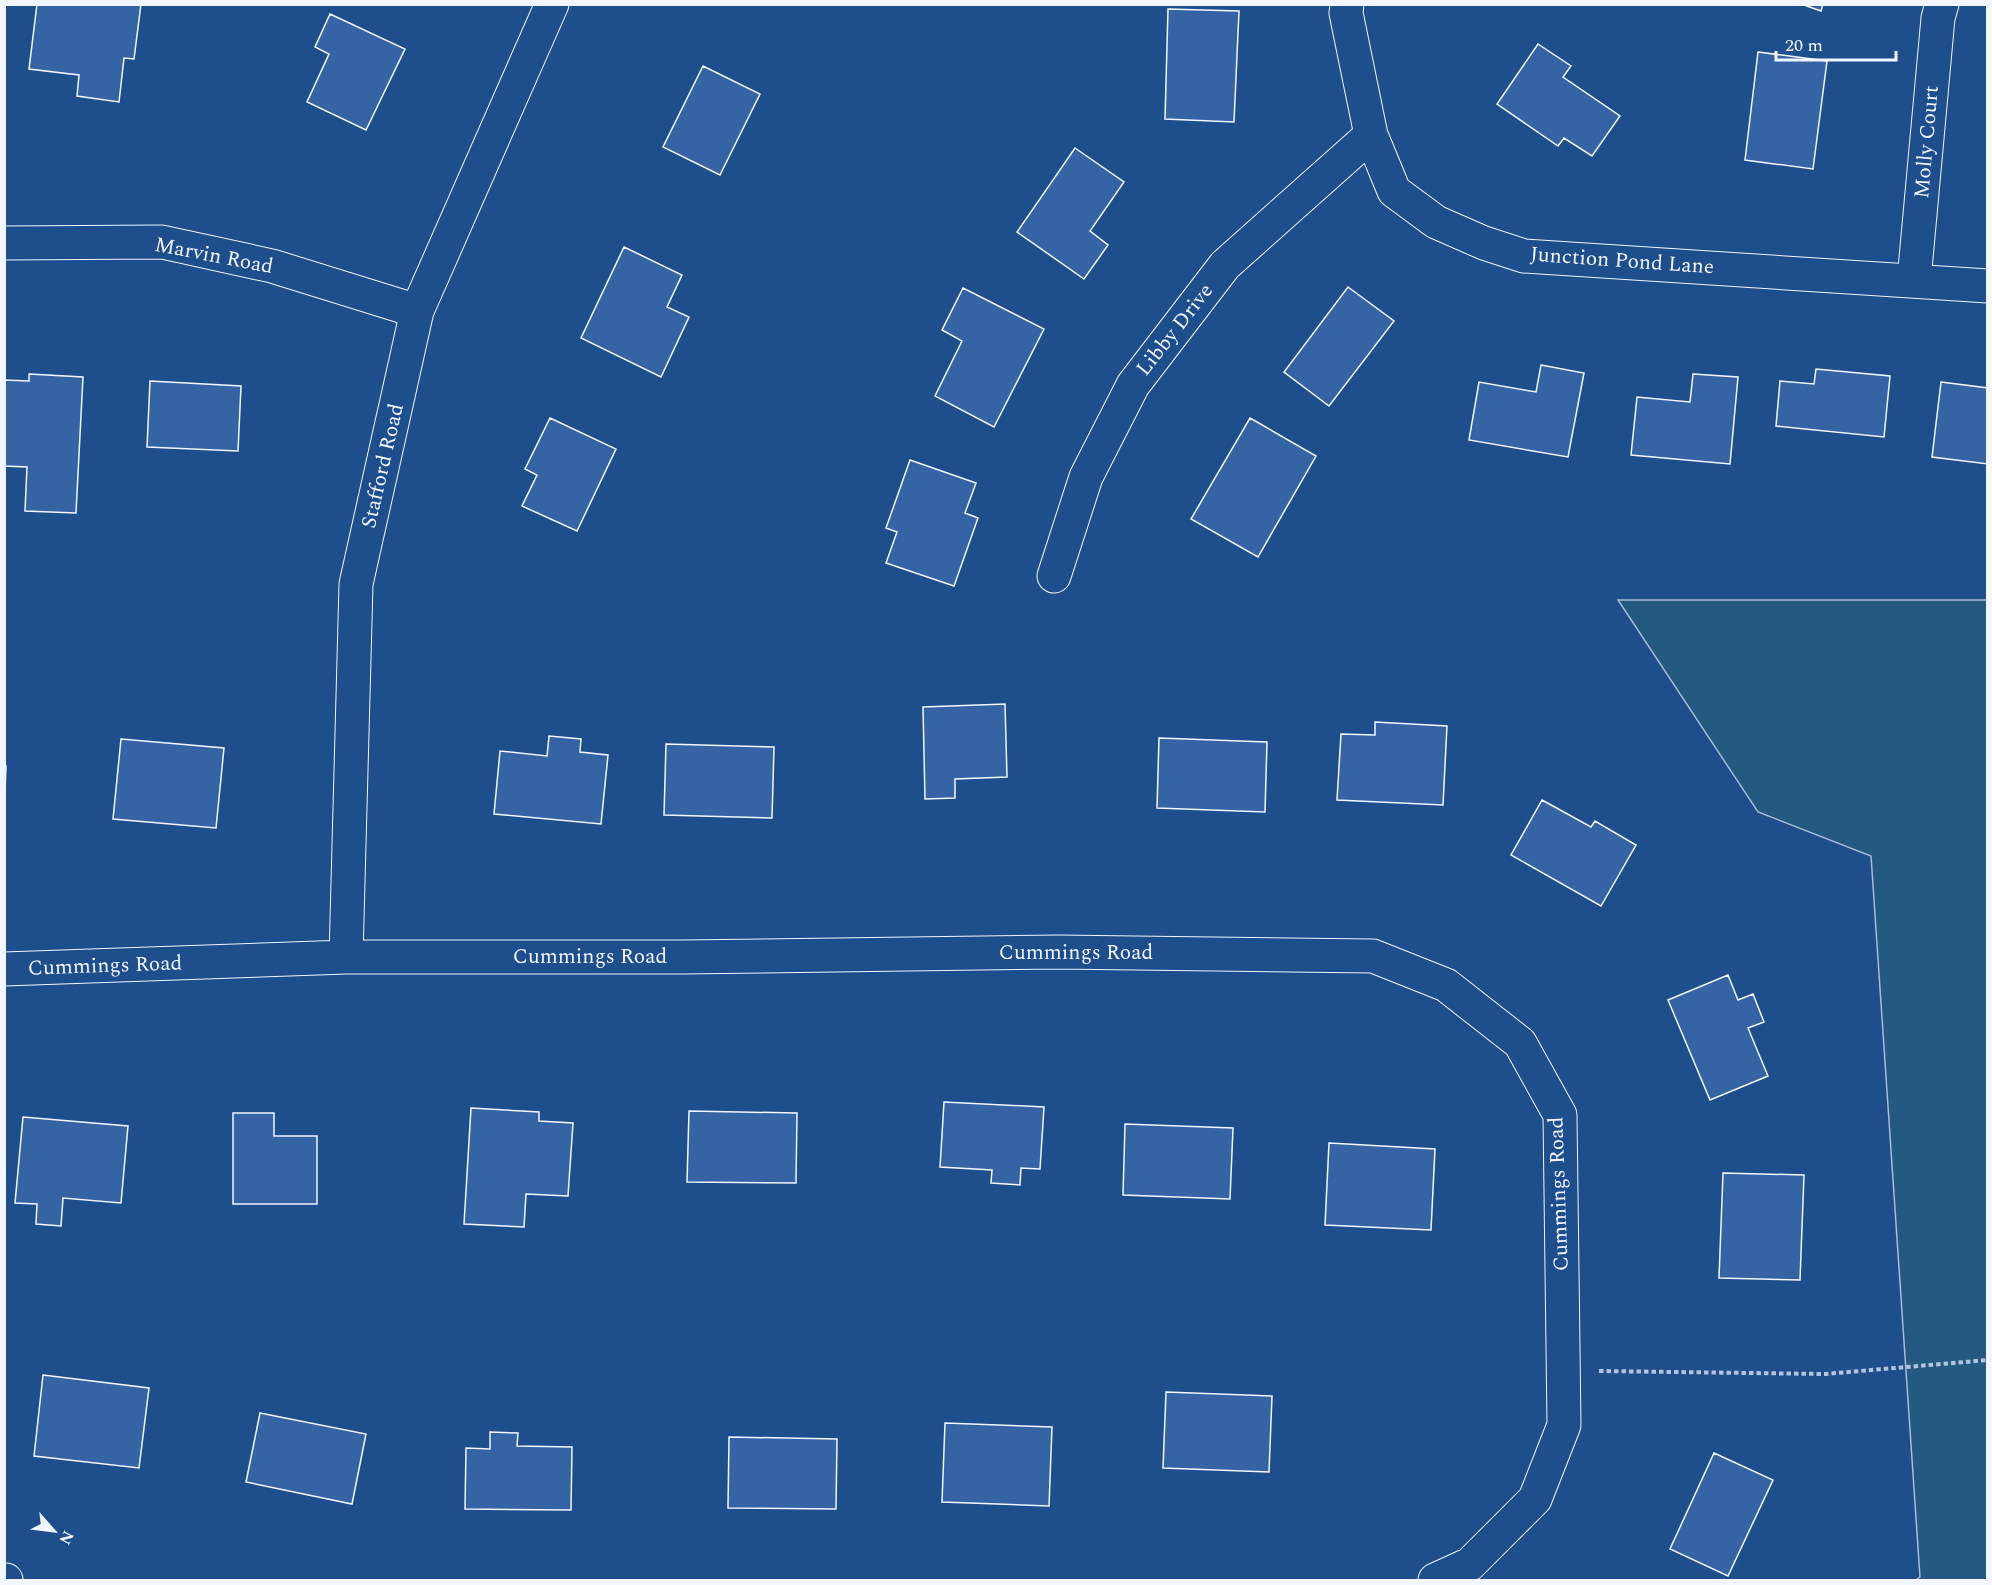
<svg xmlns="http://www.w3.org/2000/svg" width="1992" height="1585" font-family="Spectral,serif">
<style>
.green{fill:#245a82;stroke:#a8bbd7;stroke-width:1.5}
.building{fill:#3563a3;stroke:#f2f6ff;stroke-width:1.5}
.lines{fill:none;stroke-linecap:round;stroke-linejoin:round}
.minor-casing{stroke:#f2f6ff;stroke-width:35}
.path{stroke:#b3c4dc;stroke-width:4;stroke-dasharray:4.5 3;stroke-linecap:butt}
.minor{stroke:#1f4e8c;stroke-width:33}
.labels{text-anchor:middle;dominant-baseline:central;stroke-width:4.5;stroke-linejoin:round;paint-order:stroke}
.street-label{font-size:21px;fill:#f2f6ff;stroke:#1f4e8c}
</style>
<rect width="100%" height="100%" fill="#1f4e8c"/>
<path class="green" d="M1618,600H1987V1580H1916L1920,1577L1871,856L1758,812Z"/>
<path class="building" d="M37,4H141L134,59L124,58L119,102L77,96L79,75L29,69Z
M1801,4H1823L1821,11Z
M1168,9L1239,11L1234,122L1165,119Z
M330,14L405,49L366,130L307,102L329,54L315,47Z
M1538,44L1571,66L1563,77L1620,116L1592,156L1564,138L1558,146L1497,104Z
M1758,52L1827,61L1813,169L1745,160Z
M703,66L760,94L720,175L663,147Z
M1075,148L1124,182L1090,231L1108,245L1084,279L1017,232Z
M624,247L682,275L667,307L689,317L661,377L581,338Z
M1348,287L1394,321L1329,406L1284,372Z
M963,288L1044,329L994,427L935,396L962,341L942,330Z
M1541,365L1584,373L1568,457L1469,440L1479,382L1536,392Z
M1816,369L1890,376L1884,437L1776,426L1780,381L1814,384Z
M29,374L83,377L76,513L25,511L27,467L4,466V380L29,381Z
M1693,374L1738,377L1730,464L1631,455L1637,397L1690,402Z
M150,381L241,386L238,451L147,447Z
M1941,382L1988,388V464L1932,457Z
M550,418L616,449L577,531L522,506L537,475L525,469Z
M1250,418L1316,456L1258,557L1191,519Z
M910,460L976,483L965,513L978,518L954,586L886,563L897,532L886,528Z
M1005,704L1007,777L955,779V798L925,799L923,707Z
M1375,722L1447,726L1443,805L1337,800L1341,734L1375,735Z
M549,736L581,739L580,752L608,755L601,824L494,814L500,751L547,756Z
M1159,738L1267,742L1265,812L1157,808Z
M121,739L224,748L216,828L113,819Z
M666,744L774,747L772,818L664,815Z
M4,766H6L4,819Z
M1542,800L1591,827L1595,821L1636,845L1601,906L1511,855Z
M1728,975L1738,1000L1753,994L1764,1022L1748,1028L1768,1076L1710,1100L1668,1000Z
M944,1102L1044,1107L1040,1169L1021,1168L1020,1185L991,1183L992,1170L940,1167Z
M471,1108L539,1112V1121L573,1123L568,1196L526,1194L524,1227L464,1224Z
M689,1111L797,1113L796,1183L687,1182Z
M233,1113H274V1136H317V1204H233Z
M23,1117L128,1126L121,1203L63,1198L61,1226L36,1224L37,1204L15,1203Z
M1125,1124L1233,1128L1230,1199L1123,1195Z
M1329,1143L1435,1149L1431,1230L1325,1225Z
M1723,1173L1804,1175L1800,1280L1719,1278Z
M43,1375L149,1388L139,1468L34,1456Z
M1166,1392L1272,1396L1269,1472L1163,1468Z
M260,1413L366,1434L352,1504L246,1482Z
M945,1423L1052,1427L1049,1506L942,1502Z
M490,1432L518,1433L517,1446L572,1447L571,1510L465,1509L466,1448L490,1449Z
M729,1437L837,1439L836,1509L728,1508Z
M1714,1453L1773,1480L1728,1576L1670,1549Z"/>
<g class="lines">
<g class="minor-casing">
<path id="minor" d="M1347,4L1346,13L1371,135L1394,191L1436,222L1484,243L1524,256L1988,286
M4,243L162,242L272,266L417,311
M1914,280L1938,18L1942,4
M1054,576L1086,477L1133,385L1225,265L1371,135
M346,957L356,584L417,311L552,4
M4,969L346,957H683L1058,952L1373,956L1446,985L1520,1043L1560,1115L1564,1425L1535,1499L1470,1564L1435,1580
M4,1580H6"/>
</g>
<path class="path" d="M1599,1371L1825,1374L1988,1360"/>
<use href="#minor" class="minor"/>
</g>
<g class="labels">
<g class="street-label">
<text transform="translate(1927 142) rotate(-85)">Molly Court</text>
<text transform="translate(214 256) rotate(11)">Marvin Road</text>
<text transform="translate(1622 261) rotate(4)">Junction Pond Lane</text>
<text transform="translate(1175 330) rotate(-52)">Libby Drive</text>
<text transform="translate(383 466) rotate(-77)">Stafford Road</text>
<text x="1076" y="953">Cummings Road</text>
<text x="590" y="957">Cummings Road</text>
<text transform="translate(105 966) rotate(-2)">Cummings Road</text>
<text transform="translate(1559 1194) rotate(-92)">Cummings Road</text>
</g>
</g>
<rect width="1992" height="1585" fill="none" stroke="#f2f6ff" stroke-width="12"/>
<g transform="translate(54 1531) rotate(118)" stroke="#1f4e8c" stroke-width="4.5" paint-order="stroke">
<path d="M0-4.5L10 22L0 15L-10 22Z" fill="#f2f6ff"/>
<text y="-9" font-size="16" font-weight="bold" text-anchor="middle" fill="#f2f6ff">N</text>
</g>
<path d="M1776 51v9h120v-9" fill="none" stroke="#f2f6ff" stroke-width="3"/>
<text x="1785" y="51" font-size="18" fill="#f2f6ff" stroke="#1f4e8c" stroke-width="4.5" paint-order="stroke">20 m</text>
</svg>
